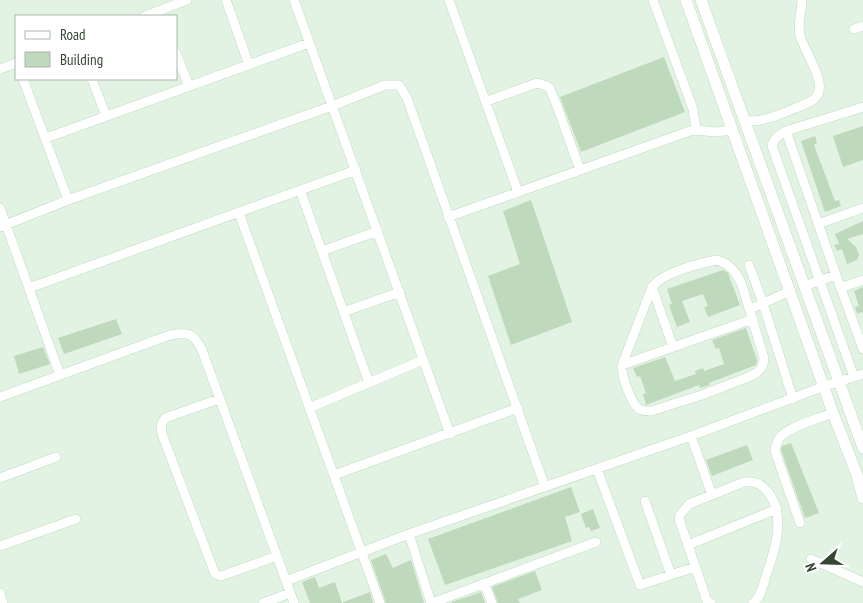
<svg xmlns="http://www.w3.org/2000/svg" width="863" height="603" font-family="'PT Sans Narrow',sans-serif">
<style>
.building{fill:#bed9bb}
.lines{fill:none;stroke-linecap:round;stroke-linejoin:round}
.minor-casing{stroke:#c0dbbf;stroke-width:10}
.tertiary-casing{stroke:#c0dbbf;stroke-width:12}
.minor{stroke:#fff;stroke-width:9}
.tertiary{stroke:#fff;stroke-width:11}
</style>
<rect width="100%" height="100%" fill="#e3f3e3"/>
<path class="building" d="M664,57L685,112L581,152L560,97Z
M863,126V160L843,167L833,136Z
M815,136L817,143L814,145L835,201L839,200L841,206L825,212L801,141Z
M531,200L572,322L511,345L488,276L520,264L503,211Z
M863,221V234L847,239L856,247L859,255L857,260L847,264L842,249L837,251L834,245L839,244L835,234Z
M723,270L728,273L740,305L708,317L704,307L708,306L703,294L682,301L690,322L677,327L669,305L672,304L667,289Z
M863,287V314L861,312L857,314L855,307L859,306L854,291Z
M116,319L122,334L64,354L58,338Z
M746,328L757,360L756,365L709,383L710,385L700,388L699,385L646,405L643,394L646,393L640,376L637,377L633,368L665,357L675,381L696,374L695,371L703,368L704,371L724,364L719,348L716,349L712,340Z
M43,347L50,364L19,374L14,356Z
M791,443L819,513L805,518L781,450L782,446Z
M747,445L753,460L712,476L706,460Z
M571,487L580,512L565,517L572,541L445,585L428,539Z
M593,509L600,528L591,531L589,527L586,528L581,514Z
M386,554L393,568L411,560L424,603H386L371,560Z
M535,571L542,590L518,599L520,603H498L492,587Z
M315,577L319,588L335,582L342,603H310L302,582Z
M370,592L373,603H343V602Z
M481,592L485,603H452V602Z"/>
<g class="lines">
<g class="minor-casing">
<path id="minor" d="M226,0L249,65
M294,0L450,434
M449,0L518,192
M653,0L693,109L696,130
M145,16L187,0
M854,29L863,26
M176,53L189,86
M0,69L16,63
M23,79L68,200
M92,79L106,116
M487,101L537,83L547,86L550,89L557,106L580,170
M744,121C762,122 777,116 793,109C800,106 808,104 814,99C831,86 803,51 800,35C797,24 802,11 802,0
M786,131L836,275L863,349
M46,138L309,43
M300,190L369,383
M0,208L60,375
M239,213L380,603
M448,217L690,131L696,130L715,132L733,130
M818,224L863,208
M0,227L68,200L332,106L385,85H399L407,98L545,487
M322,251L378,231
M716,260C730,263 737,273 742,285L764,358C763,368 760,371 751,376L702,395L651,411C646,411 642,411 639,409C631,404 621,374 622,365L652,287C663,272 698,264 716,260Z
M749,265L763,303L793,399
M804,286L836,275
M652,287L673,347
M29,288L356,170
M840,288L863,280
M750,309L790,291
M343,312L400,292
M622,365L753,319
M854,377L772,146C774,138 779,135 786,131L863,107
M0,397L170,335C188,332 193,332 202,350L294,603
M219,399L165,418L161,425L162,434L215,574L221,576L277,556
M309,408L423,360
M691,436L712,495
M597,469L640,585L695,567
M334,475L518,408
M0,478L56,457
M645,501L671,575
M800,523L775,451C776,445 777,440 781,436C793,425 818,419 833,413
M409,534L431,603
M688,545L777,509
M0,546L76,519
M811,559L863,582
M286,581L409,534L691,436L825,386L863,374
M484,583L492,603
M0,593L3,603
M263,603L290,593
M432,603L596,542
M711,603L707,601L679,519L680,515L689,504L744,482C755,481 760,483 767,491C787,514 775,551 766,576C763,585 761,597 753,603"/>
</g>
<g class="tertiary-casing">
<path id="tertiary" d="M686,0L833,413L857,475L863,498
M701,0L863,448"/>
</g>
<use href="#minor" class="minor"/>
<use href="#tertiary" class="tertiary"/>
</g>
<rect x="15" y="15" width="162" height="65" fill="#ffffff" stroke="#aeb5ad"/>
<rect x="25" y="31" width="25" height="8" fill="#ffffff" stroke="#aeb5ad"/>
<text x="60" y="40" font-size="15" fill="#354633">Road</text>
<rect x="25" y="52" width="25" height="15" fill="#bed9bb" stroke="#aeb5ad"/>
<text x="60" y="65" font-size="15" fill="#354633">Building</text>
<g transform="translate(823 563) rotate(250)" stroke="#ffffff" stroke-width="4" paint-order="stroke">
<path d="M0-4L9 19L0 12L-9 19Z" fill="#354633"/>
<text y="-8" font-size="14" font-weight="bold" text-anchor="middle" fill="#354633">N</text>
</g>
</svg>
